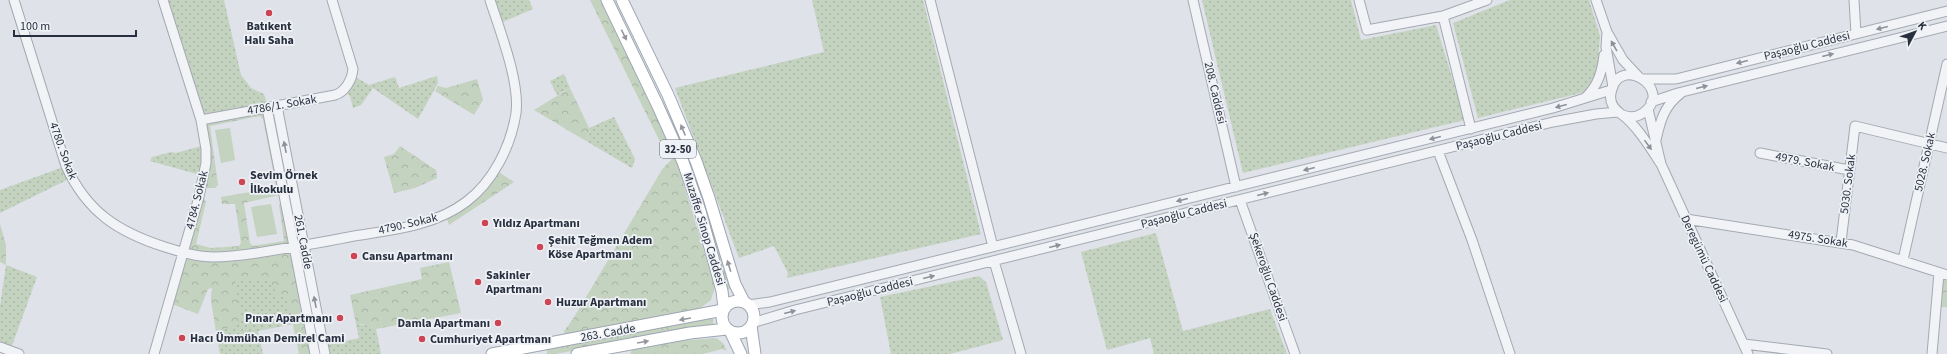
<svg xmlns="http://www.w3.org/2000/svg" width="1947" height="354" font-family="'Source Sans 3',sans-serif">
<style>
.grass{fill:url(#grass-dots)}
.forest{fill:url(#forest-crowns)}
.pitch{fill:#c4d2c0}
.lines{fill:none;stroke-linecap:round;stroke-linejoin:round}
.minor-casing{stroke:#a4a9b2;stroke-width:11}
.major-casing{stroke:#9ea6b3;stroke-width:13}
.minor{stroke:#f1f3f6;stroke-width:9}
.major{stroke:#fff;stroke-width:11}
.oneway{fill:#8c919a}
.oneway2{fill:#94979f}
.poi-dot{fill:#cd4454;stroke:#eef1f5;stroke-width:1.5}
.labels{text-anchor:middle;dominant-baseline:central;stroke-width:3.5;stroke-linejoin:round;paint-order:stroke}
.shield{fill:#eef1f5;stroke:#636976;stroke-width:1}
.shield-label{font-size:11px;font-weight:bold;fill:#282f3f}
.poi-label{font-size:12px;font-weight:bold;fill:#282f3f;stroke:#eef1f5;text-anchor:start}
.street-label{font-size:12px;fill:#282f3f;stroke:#eef1f5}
</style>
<defs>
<pattern id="grass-dots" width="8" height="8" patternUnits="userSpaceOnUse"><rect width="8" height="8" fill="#c4d2c0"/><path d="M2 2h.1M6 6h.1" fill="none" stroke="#a8b5a6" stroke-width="1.8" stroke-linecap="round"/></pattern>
<pattern id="forest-crowns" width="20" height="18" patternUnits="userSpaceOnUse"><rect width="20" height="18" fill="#c4d2c0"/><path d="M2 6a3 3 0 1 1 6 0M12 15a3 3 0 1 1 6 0" fill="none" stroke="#a8b5a6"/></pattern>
</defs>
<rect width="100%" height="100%" fill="#dfe2e8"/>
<path class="grass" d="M168,0H224L241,75L251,88L264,94L267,104L204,114Z
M490,0H529L533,9L498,24Z
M812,0H923L981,234L787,278L788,273L774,246L739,258L675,88L824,52Z
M1202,0H1351L1361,40L1436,25L1465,120L1243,173Z
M1510,0H1589L1600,36L1597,74L1589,91L1478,118L1453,23Z
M564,74L570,88L557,95L550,81Z
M352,75L369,85L395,77L399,88L437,76L438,83L418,119L373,88L361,105L353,108L350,96L343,90Z
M614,117L635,159L632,168L586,141L590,131L589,128Z
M205,145L204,176L150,161L152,157L171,152L176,153Z
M66,166L71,178L0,213V190Z
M1156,233L1183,331L1270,309L1287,354H1154L1150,338L1107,350L1081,252Z
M294,247L309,321L258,331L263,354H220L211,300L212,288Z
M6,265L37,277L10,351L0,347V306Z
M979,276L986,282L1003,340L950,354H891L880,297Z
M356,324L366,325L376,329L381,354H325L323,346L359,338Z"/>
<path class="forest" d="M590,0H607L678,149L667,156Z
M477,79L483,100L474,115L435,91L438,86L446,88Z
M570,88L590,130L586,141L534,110Z
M267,108L284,194L244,203L250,243L253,246L284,241L279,205L281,202L315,354H299L287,296L278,295L269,280L234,281L241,321L236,326L216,331L211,300L212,288L208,289L198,314L169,303L199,197L204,199L206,202L196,244L211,248L239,246L241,243L235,204H222L221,197L273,188L276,186L263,119L260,116L210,126L218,185L215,188H201L204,176L201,120Z
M685,144L697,176L732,288L727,290L681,146Z
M400,146L436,170L437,178L415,188L394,193L384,157L394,154Z
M675,156L715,287L711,300L699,309L565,336L564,331L573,319L663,168Z
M494,169L514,182L449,225L446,214L457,208Z
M0,224L6,245V265L0,262Z
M449,262L461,313L376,329L363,324H356L350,295L422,279L420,268Z
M1942,279L1947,281V307H1940Z
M712,317L714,326L555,354H547V349Z
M716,338L723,343L727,351L722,349L703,354H630L632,350L679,341Z"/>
<path class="pitch" d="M230,128L235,160L221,163L215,130Z
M271,204L277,234L257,237L251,207Z"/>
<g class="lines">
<g class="minor-casing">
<path id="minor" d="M14,0L66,166C87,212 118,232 165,247C181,252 197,257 214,257C229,257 243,255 257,253C288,248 319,243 349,237C389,230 433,227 466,202C493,182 511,146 516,113C520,82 500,31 490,0
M930,0L993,247
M1193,0L1236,187
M1359,0L1367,30L1443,16L1487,0
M1596,0L1607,32
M1854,0L1856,34
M1443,16L1471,129
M1644,79H1676L1947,11
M1613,87L1606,47L1607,32L1623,60L1638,76
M1585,98C1598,86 1602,72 1604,55
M1651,102L1678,93L1947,26
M277,106L325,354
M267,108L315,354
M1623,115C1630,118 1637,117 1643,113C1676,90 1618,52 1611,93C1609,102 1614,109 1621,114C1636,124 1651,149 1661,164L1648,109
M201,120L335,95C345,92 352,80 353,69L332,0
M1656,140C1660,122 1664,106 1680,94
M1438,151L1472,240L1510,354
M1760,153L1849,170
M1661,164L1748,354
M1240,200L1295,354
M1686,219L1853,245L1947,275
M1841,242L1855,126L1947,148
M1903,260L1947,64
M994,261L1021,354
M748,305L770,302L1553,108L1611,90
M752,323L795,310L1553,122L1596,114L1618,112
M1744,344L1827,354
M0,347L19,354
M154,354L199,197L206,163V149L201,120L163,0
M1932,354L1939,273"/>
</g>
<g class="major-casing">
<path id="major" d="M607,0L657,104L683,162L700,211L722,291L724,308
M622,0L668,95L696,161L709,198L735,284L744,302
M722 317a16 16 0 1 1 32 0a16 16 0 1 1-32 0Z
M751,326L755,354
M730,331L741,354
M492,354L723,310
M577,354L690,333L727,329"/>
</g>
<use href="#minor" class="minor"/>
<use href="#major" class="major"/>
</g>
<defs><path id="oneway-solid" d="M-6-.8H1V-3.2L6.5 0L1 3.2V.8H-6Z"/></defs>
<g class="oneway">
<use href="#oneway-solid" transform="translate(1882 28) rotate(166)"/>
<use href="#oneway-solid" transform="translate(1614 46) rotate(-120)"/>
<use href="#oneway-solid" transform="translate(1828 55) rotate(-14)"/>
<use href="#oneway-solid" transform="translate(1742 62) rotate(166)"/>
<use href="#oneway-solid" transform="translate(1702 87) rotate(-14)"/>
<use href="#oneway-solid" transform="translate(1561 106) rotate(165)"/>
<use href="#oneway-solid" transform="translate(1435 138) rotate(166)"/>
<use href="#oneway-solid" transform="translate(1648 145) rotate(54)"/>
<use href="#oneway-solid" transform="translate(285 147) rotate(-101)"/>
<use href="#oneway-solid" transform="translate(1309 169) rotate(166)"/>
<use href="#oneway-solid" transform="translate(1263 194) rotate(-14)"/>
<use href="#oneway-solid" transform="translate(1182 200) rotate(166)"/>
<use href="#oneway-solid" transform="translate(1055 246) rotate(-14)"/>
<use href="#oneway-solid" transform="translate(929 277) rotate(-14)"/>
<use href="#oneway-solid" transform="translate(315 302) rotate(-101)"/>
<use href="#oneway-solid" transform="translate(790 312) rotate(-15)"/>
</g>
<g class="oneway2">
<use href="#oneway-solid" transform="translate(624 35) rotate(64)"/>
<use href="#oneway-solid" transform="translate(683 130) rotate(-113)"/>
<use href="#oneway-solid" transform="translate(729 266) rotate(-107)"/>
<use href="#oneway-solid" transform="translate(685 319) rotate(170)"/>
<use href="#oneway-solid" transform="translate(643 342) rotate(-10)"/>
</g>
<g class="poi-dot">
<circle cx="269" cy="13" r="4"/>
<circle cx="242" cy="182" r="4"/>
<circle cx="485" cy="223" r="4"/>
<circle cx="540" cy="247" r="4"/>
<circle cx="354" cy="256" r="4"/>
<circle cx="478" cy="282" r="4"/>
<circle cx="548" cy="302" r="4"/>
<circle cx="340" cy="318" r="4"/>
<circle cx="498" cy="323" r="4"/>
<circle cx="182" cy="338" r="4"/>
<circle cx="422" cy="339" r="4"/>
</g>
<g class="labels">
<rect class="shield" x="660" y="140" width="36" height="18" rx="3"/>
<g class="shield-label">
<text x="678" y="149">32-50</text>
</g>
<g class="poi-label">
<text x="269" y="26" text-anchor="middle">Batıkent<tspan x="269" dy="14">Halı Saha</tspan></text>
<text x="250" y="175">Sevim Örnek<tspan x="250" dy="14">İlkokulu</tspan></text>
<text x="493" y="223">Yıldız Apartmanı</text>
<text x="548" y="240">Şehit Teğmen Adem<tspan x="548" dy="14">Köse Apartmanı</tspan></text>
<text x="362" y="256">Cansu Apartmanı</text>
<text x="486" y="275">Sakinler<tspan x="486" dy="14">Apartmanı</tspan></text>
<text x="556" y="302">Huzur Apartmanı</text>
<text x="332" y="318" text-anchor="end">Pınar Apartmanı</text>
<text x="490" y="323" text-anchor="end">Damla Apartmanı</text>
<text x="190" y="338">Hacı Ümmühan Demirel Cami</text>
<text x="430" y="339">Cumhuriyet Apartmanı</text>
</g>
<g class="street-label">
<text transform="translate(1807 46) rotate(-14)">Paşaoğlu Caddesi</text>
<text transform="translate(1215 93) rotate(77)">208. Caddesi</text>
<text transform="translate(282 105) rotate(-10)">4786/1. Sokak</text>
<text transform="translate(1499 136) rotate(-14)">Paşaoğlu Caddesi</text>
<text transform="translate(63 151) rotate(70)">4780. Sokak</text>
<text transform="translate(1805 162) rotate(11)">4979. Sokak</text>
<text transform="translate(1925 162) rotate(-77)">5028. Sokak</text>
<text transform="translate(1848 184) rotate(-83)">5030. Sokak</text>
<text transform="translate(197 200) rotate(-76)">4784. Sokak</text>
<text transform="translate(1184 214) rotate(-14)">Paşaoğlu Caddesi</text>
<text transform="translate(408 224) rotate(-13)">4790. Sokak</text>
<text transform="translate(704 229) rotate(73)">Muzaffer Sinop Caddesi</text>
<text transform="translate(1818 239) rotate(9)">4975. Sokak</text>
<text transform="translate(303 242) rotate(79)">261. Cadde</text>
<text transform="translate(1704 259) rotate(65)">Deregümü Caddesi</text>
<text transform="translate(1268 277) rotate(71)">Şekeroğlu Caddesi</text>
<text transform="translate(870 292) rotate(-14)">Paşaoğlu Caddesi</text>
<text transform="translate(608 333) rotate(-10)">263. Cadde</text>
</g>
</g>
<g transform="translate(1915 32) rotate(49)" stroke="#eef1f5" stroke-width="3" paint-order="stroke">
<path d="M0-3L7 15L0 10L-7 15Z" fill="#282f3f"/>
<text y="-6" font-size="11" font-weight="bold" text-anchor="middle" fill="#282f3f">K</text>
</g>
<path d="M14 30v6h122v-6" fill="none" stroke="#282f3f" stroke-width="2"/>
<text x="20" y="30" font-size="12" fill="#282f3f" stroke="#eef1f5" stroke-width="3" paint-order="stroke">100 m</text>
</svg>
